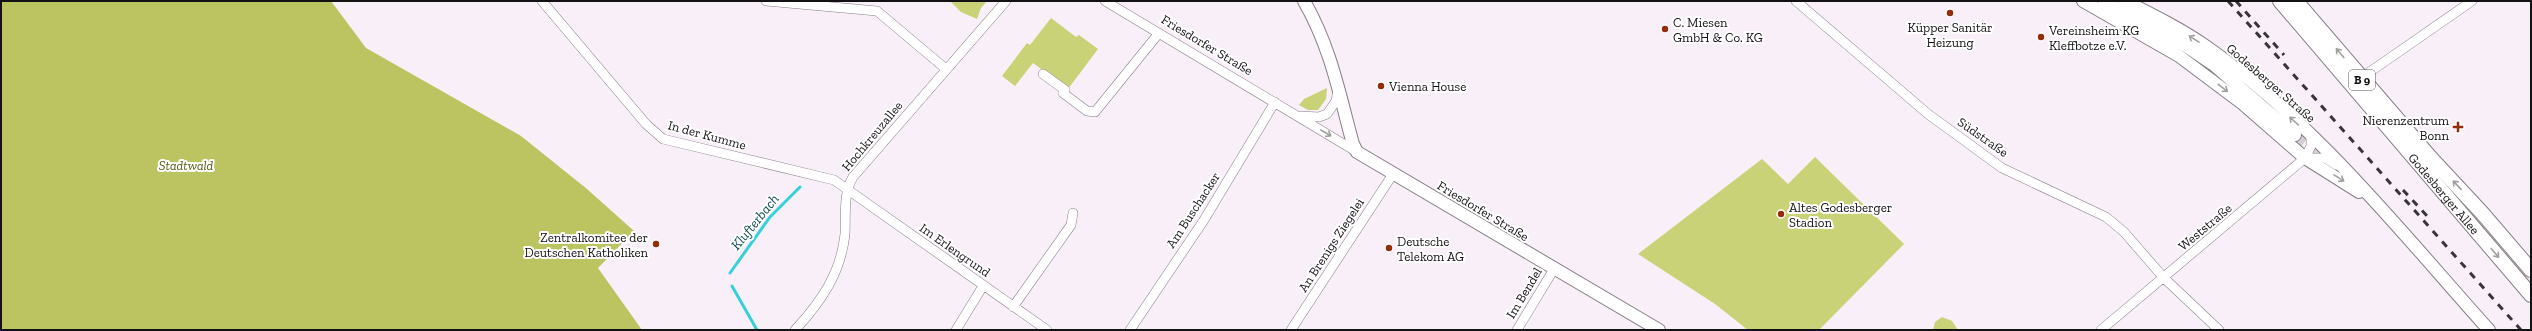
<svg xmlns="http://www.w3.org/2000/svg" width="2532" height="331" font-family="'Zilla Slab',serif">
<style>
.green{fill:#cad277}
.forest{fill:#bbc461}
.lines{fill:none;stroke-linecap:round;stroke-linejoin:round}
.stream{stroke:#34d0dc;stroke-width:3}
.secondary-tunnel{stroke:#d6ced6;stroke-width:12;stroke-dasharray:12 6;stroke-linecap:butt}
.street-casing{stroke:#877f86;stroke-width:10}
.secondary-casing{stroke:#877f86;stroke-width:14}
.primary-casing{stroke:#877f86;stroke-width:16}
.street{stroke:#fff;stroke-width:9}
.secondary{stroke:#fff;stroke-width:12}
.primary{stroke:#fff;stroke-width:14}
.rail{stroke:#383438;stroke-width:3;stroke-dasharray:7 7;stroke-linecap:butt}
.oneway{stroke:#a1a0a1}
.poi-dot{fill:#942d09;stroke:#fff;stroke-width:1.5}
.labels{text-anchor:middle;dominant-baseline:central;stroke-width:4;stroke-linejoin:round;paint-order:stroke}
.shield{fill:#fff;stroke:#5a585a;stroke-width:1}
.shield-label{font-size:12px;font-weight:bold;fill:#141114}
.poi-label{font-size:13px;fill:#141114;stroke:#fff;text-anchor:start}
.street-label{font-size:13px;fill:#141114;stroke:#fff}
.park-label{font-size:13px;font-style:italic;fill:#575c14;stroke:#fff}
.water-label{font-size:14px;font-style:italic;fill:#064a4f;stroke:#fff}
</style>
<rect width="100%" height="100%" fill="#f8eff8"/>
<path class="green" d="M950,1H987L981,8L977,19L961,12Z
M1051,18L1076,37L1079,35L1098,49L1068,89L1033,63L1015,86L1002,76L1027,43L1030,45Z
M1327,88L1326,99L1318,110H1308L1299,105L1304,99Z
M1815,157L1904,244L1819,330H1748L1715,304L1638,254L1762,159L1788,184Z
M1942,317L1952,321L1958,330H1933L1935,322Z"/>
<path class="forest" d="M1,1H331L366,48L521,136L587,189L634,231L598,268L642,330H1Z"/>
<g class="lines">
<path class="stream" d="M730,273L770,217L800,187
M732,286L757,330"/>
<path class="secondary-tunnel" d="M2295,135L2330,164"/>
<g class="street-casing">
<path id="street" d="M542,1L646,124L663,139L834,180L1047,330
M766,1L877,11L946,69
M1105,1L1357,152
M1796,1L1928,114L2002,168L2106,217L2124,232L2164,278L2219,330
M1043,74L1065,90L1063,93L1087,111L1095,112L1159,33
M2361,78L2472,1
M1300,116L1319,117L1327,114L1336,101L1338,90
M2305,158H2325L2336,165
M1013,307L1071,225L1073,213
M795,330C821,302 841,273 845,234C846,215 843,193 853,177L1006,1
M956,330L983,286
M1130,330L1204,220L1275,102
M1291,330L1393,174
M1517,330L1554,269
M2101,330L2305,158L2311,146V136"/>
</g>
<g class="secondary-casing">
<path id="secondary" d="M1304,1C1331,48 1339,93 1353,144L1357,152L1659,330
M2083,1L2179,56L2243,104L2305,158L2359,192
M2104,1L2186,46L2214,65L2295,135
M2125,1C2153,15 2181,29 2207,47C2316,124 2401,232 2489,330"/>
</g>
<g class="primary-casing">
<g id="primary">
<path id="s1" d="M2280,1L2531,295"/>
<path d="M2296,1L2430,157L2483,214L2531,270"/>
</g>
</g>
<use href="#street" class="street"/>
<use href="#secondary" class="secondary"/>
<use href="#primary" class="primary"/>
<path class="rail" d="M2228,1L2521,330
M2236,1L2284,55
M2403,190L2429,218"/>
</g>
<defs><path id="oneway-shaft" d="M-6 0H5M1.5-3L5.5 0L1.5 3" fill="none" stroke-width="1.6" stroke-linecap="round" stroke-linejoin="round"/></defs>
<g class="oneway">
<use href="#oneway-shaft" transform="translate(2194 39) rotate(-148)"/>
<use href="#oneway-shaft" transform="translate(2340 53) rotate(-130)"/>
<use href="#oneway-shaft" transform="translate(2223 88) rotate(38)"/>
<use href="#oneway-shaft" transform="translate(2294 121) rotate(-138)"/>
<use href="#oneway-shaft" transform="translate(1326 133) rotate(30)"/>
<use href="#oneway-shaft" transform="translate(2339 178) rotate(31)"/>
<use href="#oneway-shaft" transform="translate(2457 185) rotate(-133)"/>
<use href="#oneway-shaft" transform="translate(2495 253) rotate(50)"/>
</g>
<g class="poi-dot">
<circle cx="1950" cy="13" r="4"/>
<circle cx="1665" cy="29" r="4"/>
<circle cx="2041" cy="37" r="4"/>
<circle cx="1381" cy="86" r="4"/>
<path d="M2456 121h4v4h4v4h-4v4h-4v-4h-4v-4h4z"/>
<circle cx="1781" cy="214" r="4"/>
<circle cx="656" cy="244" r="4"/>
<circle cx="1389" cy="248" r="4"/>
</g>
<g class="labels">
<rect class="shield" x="2349" y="70" width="26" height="20" rx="3"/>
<g class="shield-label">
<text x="2362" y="80">B 9</text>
</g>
<g class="poi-label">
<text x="1673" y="22">C. Miesen<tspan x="1673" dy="15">GmbH &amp; Co. KG</tspan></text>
<text x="1950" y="27" text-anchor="middle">Küpper Sanitär<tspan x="1950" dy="15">Heizung</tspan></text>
<text x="2049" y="30">Vereinsheim KG<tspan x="2049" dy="15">Kleffbotze e.V.</tspan></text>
<text x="1389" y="86">Vienna House</text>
<text x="2449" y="120" text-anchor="end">Nierenzentrum<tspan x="2449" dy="15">Bonn</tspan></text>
<text x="1789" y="207">Altes Godesberger<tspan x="1789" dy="15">Stadion</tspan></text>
<text x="648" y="237" text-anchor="end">Zentralkomitee der<tspan x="648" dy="15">Deutschen Katholiken</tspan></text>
<text x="1397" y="241">Deutsche<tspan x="1397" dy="15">Telekom AG</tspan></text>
</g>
<g class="street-label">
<text transform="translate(1207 45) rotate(31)">Friesdorfer Straße</text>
<text transform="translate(2271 83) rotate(41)">Godesberger Straße</text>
<text transform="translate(707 135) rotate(15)">In der Kumme</text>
<text transform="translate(872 136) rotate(-50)">Hochkreuzallee</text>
<text transform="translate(1983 137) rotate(35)">Südstraße</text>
<text stroke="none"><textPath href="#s1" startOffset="253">Godesberger Allee</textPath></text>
<text transform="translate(1193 210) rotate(-57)">Am Buschacker</text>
<text transform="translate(1483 211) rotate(31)">Friesdorfer Straße</text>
<text transform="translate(2205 227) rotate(-40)">Weststraße</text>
<text transform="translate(1331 245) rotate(-57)">An Brenigs Ziegelei</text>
<text transform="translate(955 250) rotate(35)">Im Erlengrund</text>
<text transform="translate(1524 293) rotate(-59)">Im Bendel</text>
</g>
<g class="park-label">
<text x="186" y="165">Stadtwald</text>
</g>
<g class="water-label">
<text transform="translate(755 222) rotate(-51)">Klufterbach</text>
</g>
</g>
<rect width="2532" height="331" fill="none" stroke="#141114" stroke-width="4"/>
</svg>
